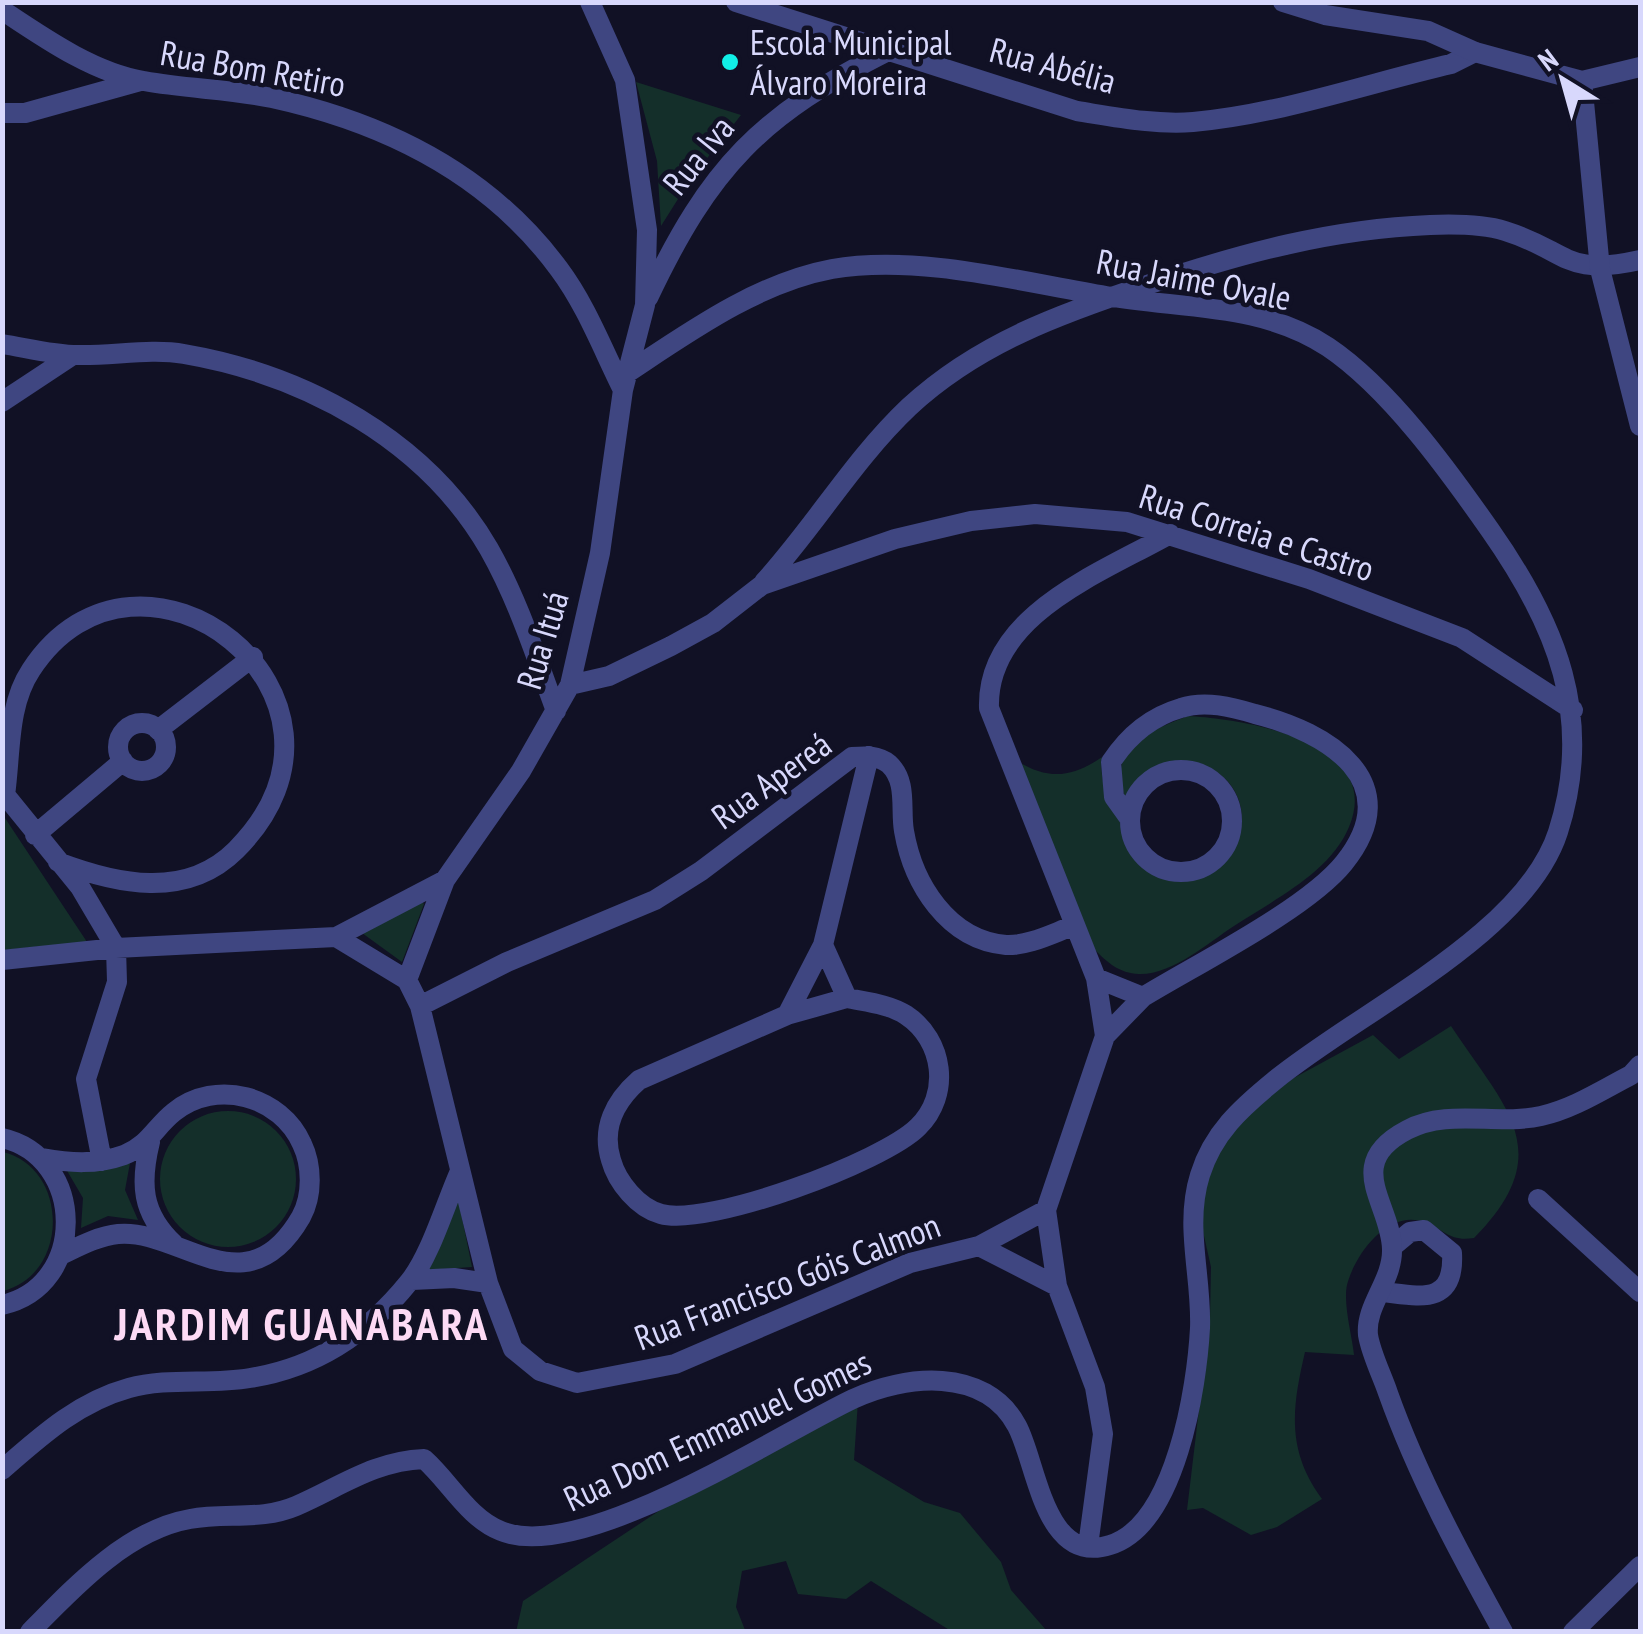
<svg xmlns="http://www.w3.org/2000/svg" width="1643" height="1634" font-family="'PT Sans Narrow',sans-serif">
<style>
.green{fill:#142f2a}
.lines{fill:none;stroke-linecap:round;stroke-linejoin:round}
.minor{stroke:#3f4681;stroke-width:20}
.tertiary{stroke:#3f4681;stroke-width:20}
.poi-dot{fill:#11efe7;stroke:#111125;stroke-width:4}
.labels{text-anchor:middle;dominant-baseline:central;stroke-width:9;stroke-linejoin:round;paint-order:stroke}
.poi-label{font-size:35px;fill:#d8d8fc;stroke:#111125;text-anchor:start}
.street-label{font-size:35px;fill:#d8d8fc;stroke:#111125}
.district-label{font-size:45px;font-weight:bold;letter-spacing:2.5px;fill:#fddaf5;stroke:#111125}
</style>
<rect width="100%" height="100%" fill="#111125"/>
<path class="green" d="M636,82L741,115L690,180L661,226L657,161Z
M1188,716C1244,719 1385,741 1349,827C1330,873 1273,900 1234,926C1208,943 1172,975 1139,974C1119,973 1108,963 1094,949L1017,761C1048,780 1072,778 1102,757C1099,784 1109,797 1120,822C1126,836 1127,851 1139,863C1180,908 1249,862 1241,809C1234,765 1177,747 1144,775C1137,781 1131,792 1126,800C1106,746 1145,733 1188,716Z
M3,815L87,942L3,950Z
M419,899L424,904L402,962L362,933Z
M1451,1026C1504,1107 1560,1151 1474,1238C1450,1242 1445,1230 1424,1222C1388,1209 1355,1254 1347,1285C1343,1304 1352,1335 1354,1355L1305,1352C1292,1408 1286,1450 1322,1499L1277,1527L1251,1535L1203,1508L1187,1510L1210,1317L1211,1267L1197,1205L1217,1153L1251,1111L1292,1079L1373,1035L1399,1059Z
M160 1179a68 68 0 1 1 136 0a68 68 0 1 1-136 0Z
M3,1152C69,1168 70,1274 3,1291Z
M130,1163L125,1190L138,1220L108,1216L81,1228L83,1198L66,1169Z
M458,1198L472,1267L427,1270Z
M858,1401L854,1460L924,1502L960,1513L1001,1562L1011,1590L1047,1631H951L871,1581L846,1599L798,1594L786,1561L742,1571L736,1607L745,1630L516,1632L523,1601L683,1495Z"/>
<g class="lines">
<path class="minor" d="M736,2L1077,111C1115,117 1155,125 1193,122C1277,115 1369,83 1451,64L1475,52
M2,10C44,38 94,73 144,81C187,89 230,89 272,98C386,123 489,174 559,269C586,305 603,350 623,390
M2,113H25L140,81
M648,298C710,167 760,115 890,50
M2,344C27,348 53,355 78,355C112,356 151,348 184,354C306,375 426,440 489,549C518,600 536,657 556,711
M2,402L73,355
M764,582C815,526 854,459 909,407C978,343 1062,313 1150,284C1243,253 1331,229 1430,225C1454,224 1482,224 1505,231C1569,251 1564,277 1640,260
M570,685L609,676L671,646L713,623L762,585L895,539L971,521L1035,514L1127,522L1309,579L1462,638L1573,710
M118 747a24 24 0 1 1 48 0a24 24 0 1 1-48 0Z
M158,730L253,657
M1130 821a51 51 0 1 1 102 0a51 51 0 1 1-102 0Z
M2,791L80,887L116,948L117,982L86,1079L102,1161
M5,795C11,754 7,706 31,670C139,505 389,696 236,850C186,900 116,884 58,862
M35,835L123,761
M336,937L407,980L420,1006L488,1283L513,1349L540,1371L577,1383L675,1364L910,1263L979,1246L1046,1210L1105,1036L1096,978L989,708C986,615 1101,573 1170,534
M823,945L847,998
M2,960L116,948L336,937L445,880L521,771L570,685L600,553L623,390L645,305L647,230L625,80L590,2
M1096,978L1143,997C1197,964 1307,909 1344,863C1409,782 1328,732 1255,714C1232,707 1205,700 1181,708C1150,717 1128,736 1111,762L1114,797L1129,818
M407,980L445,880
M847,998C866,1002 889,1004 906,1015C944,1040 951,1095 918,1127C883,1162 708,1227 661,1214C638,1208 617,1182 611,1160C601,1128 615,1101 639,1080L787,1015Z
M420,1006L507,962L655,900L701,871L852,757C865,756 878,755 889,764C908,782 900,809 904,831C913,884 948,940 1006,945C1029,946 1053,933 1073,926
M787,1015L823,945L869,756
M1105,1036L1143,997
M2,1138C86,1157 88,1286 2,1305
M150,1142C140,1183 141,1213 174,1244
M42,1158C70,1163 96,1165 124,1155C149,1145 155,1127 174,1112C216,1078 281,1096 302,1144C312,1165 313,1195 301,1217C246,1312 180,1228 118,1234C98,1236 78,1247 61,1255
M1538,1199L1640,1292
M1046,1210L1057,1286L1095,1387L1103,1434L1088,1546
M979,1246L1057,1286
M412,1280L454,1278L488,1283
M1383,1292C1419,1296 1455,1306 1452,1253L1424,1230L1410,1232L1392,1247
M2,1470C41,1436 78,1402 129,1388C168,1377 210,1385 250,1378C315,1368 368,1333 409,1282C430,1257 446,1202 460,1171
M30,1632C74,1587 127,1530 190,1519C226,1512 261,1521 296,1506C340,1487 374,1461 424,1459C450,1482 468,1518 501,1531C581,1564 775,1436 853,1399C904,1375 985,1366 1017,1426C1037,1463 1044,1566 1110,1545C1176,1525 1197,1386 1200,1328C1202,1276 1184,1226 1200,1175C1213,1133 1241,1108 1274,1081C1358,1012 1525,935 1558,832C1595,717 1556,624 1490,530C1448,470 1389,388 1328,347C1262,303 1181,309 1106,296C1021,282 918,254 832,269C757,283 689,332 627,373
M1573,1632L1640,1566"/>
<path class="tertiary" d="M1283,2L1325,15L1428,31L1475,52L1582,81L1640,67
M1582,81L1600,269L1640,426
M1503,1632C1460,1554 1418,1477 1388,1393C1382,1375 1371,1354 1368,1335C1365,1305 1393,1281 1392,1249C1391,1203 1342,1164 1407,1130C1448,1108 1497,1126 1541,1116C1573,1109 1602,1090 1631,1075L1640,1065"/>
</g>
<circle class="poi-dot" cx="730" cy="62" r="10"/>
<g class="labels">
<g class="poi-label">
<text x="750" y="42">Escola Municipal<tspan x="750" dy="40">Álvaro Moreira</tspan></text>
</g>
<g class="street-label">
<text transform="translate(1053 65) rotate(15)">Rua Abélia</text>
<text transform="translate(253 68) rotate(10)">Rua Bom Retiro</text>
<text transform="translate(698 155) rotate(-51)">Rua Iva</text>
<text transform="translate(1194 279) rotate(11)">Rua Jaime Ovale</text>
<text transform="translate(1257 532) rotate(18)">Rua Correia e Castro</text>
<text transform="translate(542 640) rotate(-73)">Rua Ituá</text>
<text transform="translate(771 780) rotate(-36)">Rua Apereá</text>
<text transform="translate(787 1281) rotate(-21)">Rua Francisco Góis Calmon</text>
<text transform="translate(717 1430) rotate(-25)">Rua Dom Emmanuel Gomes</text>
</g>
<g class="district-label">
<text x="302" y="1323">JARDIM GUANABARA</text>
</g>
</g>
<rect width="1643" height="1634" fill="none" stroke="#d8d8fc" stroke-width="10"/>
<g transform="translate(1563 80) rotate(323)" stroke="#111125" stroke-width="8" paint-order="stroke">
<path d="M0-8L18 38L0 25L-18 38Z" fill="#d8d8fc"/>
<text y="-15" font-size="28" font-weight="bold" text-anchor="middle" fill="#d8d8fc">N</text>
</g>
</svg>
